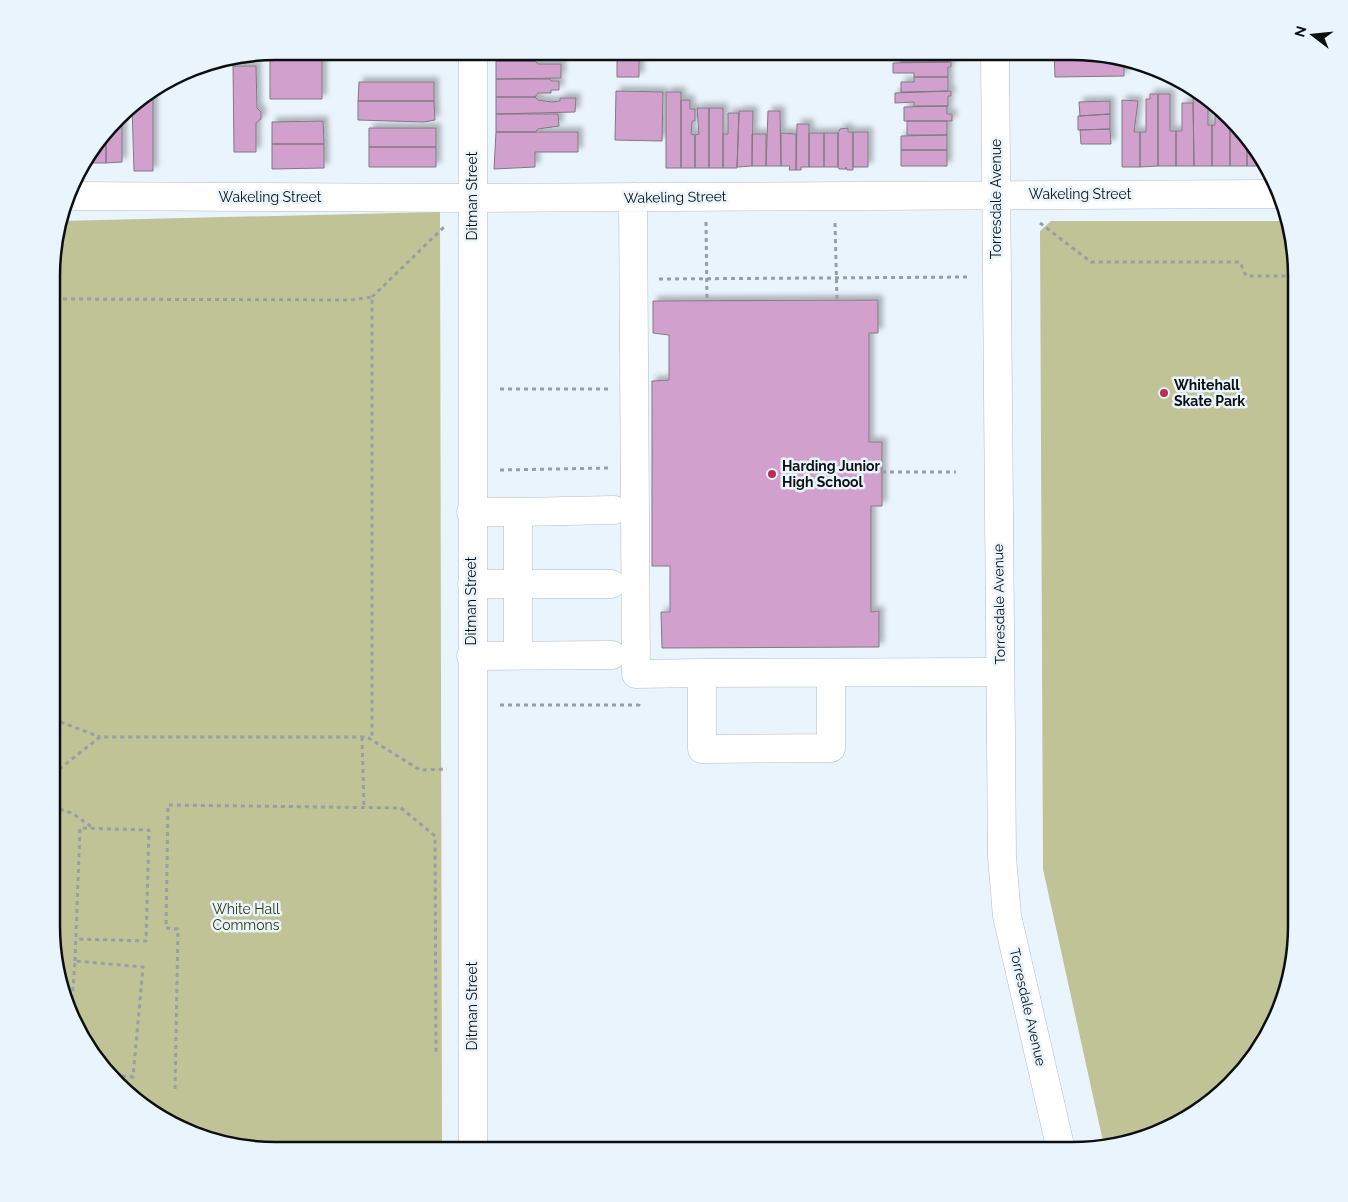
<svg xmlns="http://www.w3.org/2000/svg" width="1348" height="1202" font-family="Raleway,sans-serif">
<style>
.green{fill:#bfc396}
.building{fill:#d1a0cd;stroke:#817880;filter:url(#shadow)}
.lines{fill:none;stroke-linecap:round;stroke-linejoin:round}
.minor-casing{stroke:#b3bcc5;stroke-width:29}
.major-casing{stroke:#b3bcc5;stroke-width:29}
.path{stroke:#979fa5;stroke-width:3;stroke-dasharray:4 4;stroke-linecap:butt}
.minor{stroke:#fff;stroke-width:28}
.major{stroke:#fff;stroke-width:28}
.poi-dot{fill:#bd2d50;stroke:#eaf4fd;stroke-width:2}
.labels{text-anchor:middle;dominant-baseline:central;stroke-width:5;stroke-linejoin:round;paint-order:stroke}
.street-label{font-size:14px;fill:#0b0f11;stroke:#eaf4fd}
.poi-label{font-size:14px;font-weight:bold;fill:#0b0f11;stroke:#eaf4fd;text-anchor:start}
.park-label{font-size:14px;fill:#343605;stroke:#eaf4fd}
.rim{fill:none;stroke:#0b0f11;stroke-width:2.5}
</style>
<defs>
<filter id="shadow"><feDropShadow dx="4.5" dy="-4.5" stdDeviation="2.5" flood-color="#0004"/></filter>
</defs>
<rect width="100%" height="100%" fill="#eaf4fd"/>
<path class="green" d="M440,212L442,1151H276L177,1128L107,1074L68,1011L52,940L56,233L60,221Z
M1051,221H1287L1296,261L1297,926L1274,1025L1220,1095L1157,1134L1104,1146L1043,869L1040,231Z"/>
<path class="building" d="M301,51H322V99H270V57H301Z
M362,51H436V55H409L405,58H400L396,55H362Z
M496,51H559V58H538L535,61H496Z
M619,51H639V77H617V55L619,54Z
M639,51H657V55H639Z
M699,52H710V55L699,56Z
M901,52H948V62H901Z
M1054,52H1087L1124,62V76L1055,77Z
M496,61H535L538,64H561V78L496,79Z
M948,62H951V67H948V77H914V73H893V63Z
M233,66H256L257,108L261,112V119L256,123V152H234Z
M914,77H948V91L901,92V82H914Z
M496,79H550L551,81H559V90H551V93H538L535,97H496Z
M359,82H434V101H358Z
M616,91L663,92L662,141L615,140Z
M951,91V96H948V106H914V102L895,103V93Z
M666,92H681V168H666Z
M150,94H153V171H134L132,105Z
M1150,94H1158V166L1140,167V132H1146V99H1150Z
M1158,94H1170V131H1176V166H1158Z
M1193,94L1208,103V125H1212V166H1194Z
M496,97H535L538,100L552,102L560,101V98H576L575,112L496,114Z
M681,100H690V109H695V121H692L691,134L695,135V168H681Z
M1122,100L1138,101L1134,132H1140V167H1122Z
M358,101H434L435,120L424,122L358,120Z
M1110,101V114L1080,116L1079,102Z
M1182,103H1193L1194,166H1176V131H1182Z
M947,106V114H952V121H904V107Z
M697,108H709V168H695V135L699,134Z
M709,108H723V168H709Z
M1215,108L1230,120V166H1212V125H1215Z
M739,111H753L752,166L737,167Z
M768,111H780L781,166H766Z
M728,113H739L737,168H723V134H728Z
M122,114V162L106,163V134Z
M496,114H558L559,126L538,129L535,132H496Z
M1110,114V129L1078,130V116Z
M1230,120L1241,128L1247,139V166H1230Z
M323,121L324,144H272V122Z
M907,121H947V135H907Z
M797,124H809V167H801V170H796Z
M369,128H436V147H369Z
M848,128V132H853V170H847L846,167V169H839L838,167V133L840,129Z
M1110,129L1111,144H1081L1080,130Z
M496,132H578V152H535V167L494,169Z
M853,132H868V167H853Z
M781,133L796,134V170H789L790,166H781Z
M809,133H824V167H809Z
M824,133H838V167H824Z
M106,134V163H87V157Z
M752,134H766V166H752Z
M947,135V150H901V136Z
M1247,139L1265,166H1247Z
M272,144H324V168L272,169Z
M369,147H436V167H369Z
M901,150H947V166H901Z
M878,300V333H869V442H882V506H871V612L879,611V647L662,648L661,612H670V566H652V381L669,380V335L653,333V301Z"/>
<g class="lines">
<g class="minor-casing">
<path id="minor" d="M69,196L472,198L1280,194
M633,197L636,674L702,673
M471,512H518V655
M518,512L614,510
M472,584H611
M471,656L612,655
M831,673V748L702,749V673L1000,672
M473,1151V51"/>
</g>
<g class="major-casing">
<path id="major" d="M995,52L1002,857L1007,916L1061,1150"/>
</g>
<path class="path" d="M706,222L707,301
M835,223L837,300
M1040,223L1091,262H1240L1246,276H1296
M659,279L970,277
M372,297L445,226
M55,299L350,300L372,297V740
M500,389H609
M500,470L608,468
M882,472H956
M500,705H639V700
M53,719L100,737
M362,737L364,807
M1296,743H1297
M53,774L100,737H367L420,770L447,769
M52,807L72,813L93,828
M75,961L80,828L149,830L146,941L77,939
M71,1015L75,961L143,967L133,1077L108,1075
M175,1089L178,929L166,928L168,805L401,808L435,836L436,1053"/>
<use href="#minor" class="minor"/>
<use href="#major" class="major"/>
</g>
<g class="poi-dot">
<circle cx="1164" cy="393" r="5"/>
<circle cx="772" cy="474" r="5"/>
</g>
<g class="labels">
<g class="street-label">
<text x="1080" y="194">Wakeling Street</text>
<text transform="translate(472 196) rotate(-90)">Ditman Street</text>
<text x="270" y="197">Wakeling Street</text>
<text transform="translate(675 197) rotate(-1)">Wakeling Street</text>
<text transform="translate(996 199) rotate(-90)">Torresdale Avenue</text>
<text transform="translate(471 601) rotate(-90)">Ditman Street</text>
<text transform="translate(999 604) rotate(-91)">Torresdale Avenue</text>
<text transform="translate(472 1006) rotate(-90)">Ditman Street</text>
<text transform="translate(1028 1007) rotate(77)">Torresdale Avenue</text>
</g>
<g class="poi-label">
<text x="1174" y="385">Whitehall<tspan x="1174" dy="16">Skate Park</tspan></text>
<text x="782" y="466">Harding Junior<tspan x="782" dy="16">High School</tspan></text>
</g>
<g class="park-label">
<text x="246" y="909">White Hall<tspan x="246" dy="16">Commons</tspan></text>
</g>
</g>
<path d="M0 0H1348V1202H0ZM276 60H1072A216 216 0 0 1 1288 276V926A216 216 0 0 1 1072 1142H276A216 216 0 0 1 60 926V276A216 216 0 0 1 276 60Z" fill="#eaf4fd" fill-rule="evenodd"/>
<path class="rim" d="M276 60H1072A216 216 0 0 1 1288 276V926A216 216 0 0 1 1072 1142H276A216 216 0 0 1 60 926V276A216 216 0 0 1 276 60Z"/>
<g transform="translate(1313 35) rotate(286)" stroke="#eaf4fd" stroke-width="4" paint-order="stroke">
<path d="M0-4L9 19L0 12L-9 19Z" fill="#0b0f11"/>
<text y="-8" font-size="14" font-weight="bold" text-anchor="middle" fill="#0b0f11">N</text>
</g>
</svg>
